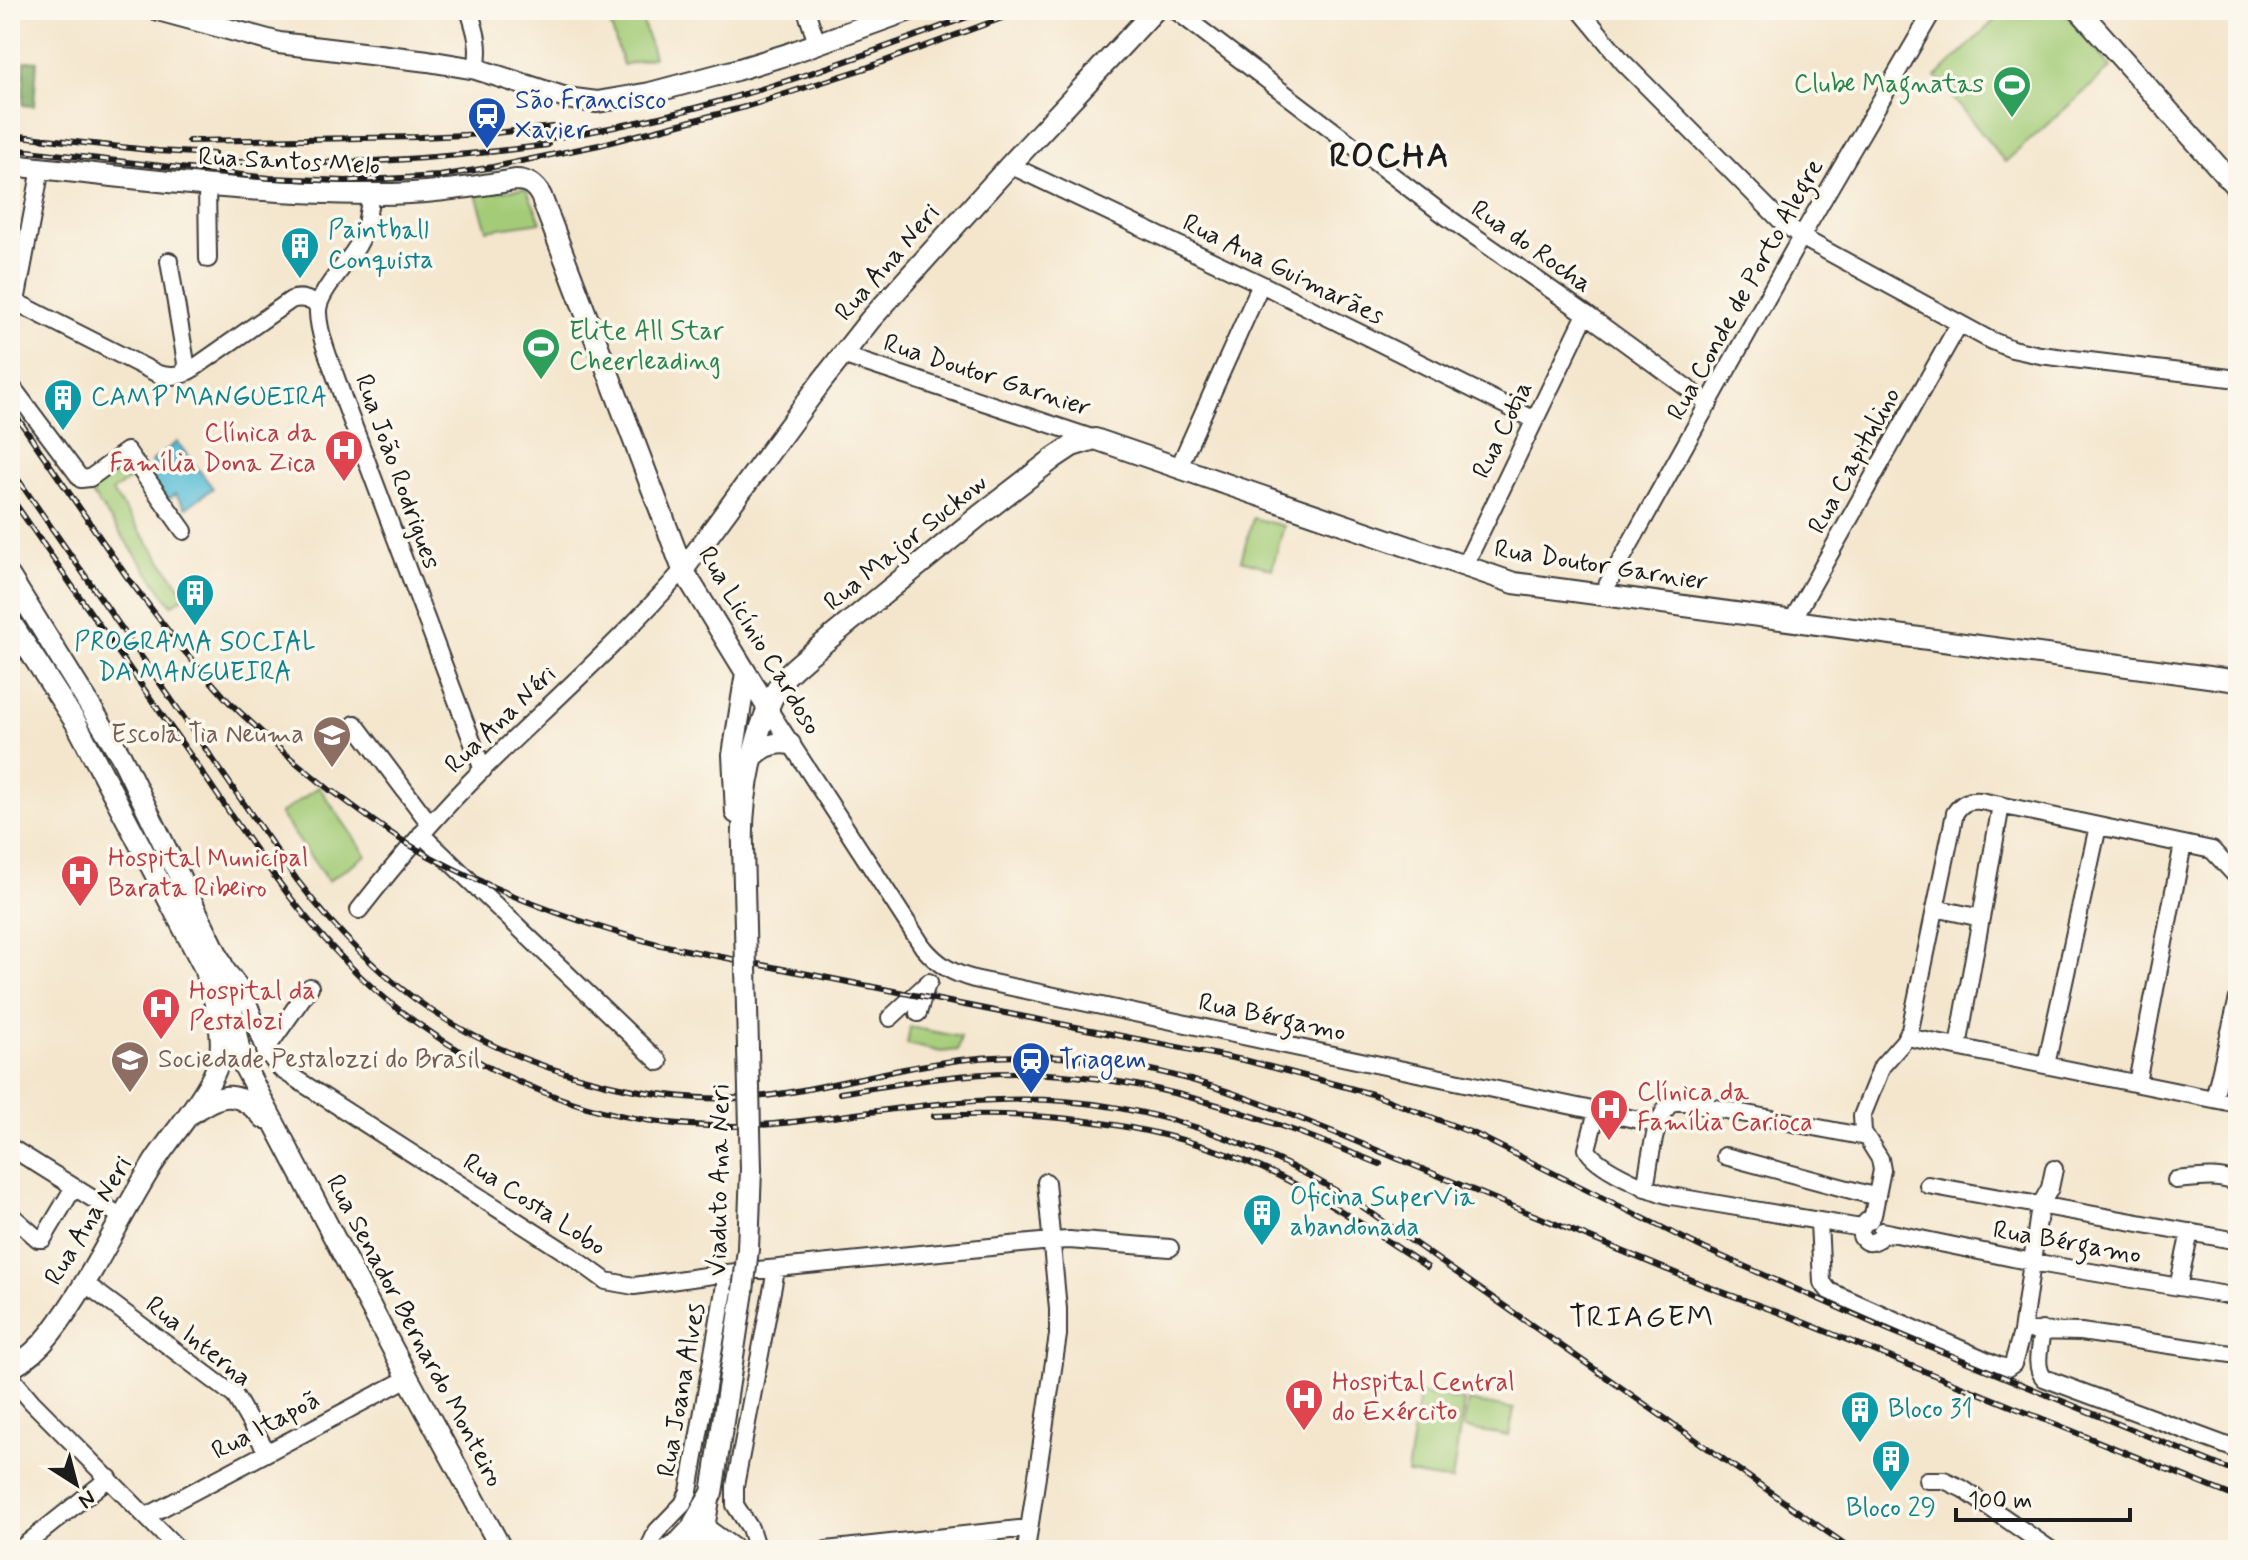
<svg xmlns="http://www.w3.org/2000/svg" width="2248" height="1560" font-family="Mynerve,sans-serif">
<style>
.green{fill:#a4cc78;stroke:#60744a;stroke-width:2}
.forest{fill:#83b068;stroke:#506642;stroke-width:2}
.water{fill:#59bdd7;stroke:#3a6c7a;stroke-width:2}
.lines{fill:none;stroke-linecap:round;stroke-linejoin:round}
.minor-casing{stroke:#3c3a37;stroke-width:20}
.major-casing{stroke:#3c3a37;stroke-width:24}
.minor{stroke:#fff;stroke-width:16}
.major{stroke:#fff;stroke-width:20}
.rail-casing{stroke:#1c1c1c;stroke-width:6}
.rail{stroke:#fbf7ec;stroke-width:3;stroke-dasharray:9;stroke-linecap:butt}
.major-bridge-casing{stroke:#3c3a37;stroke-width:24;stroke-linecap:butt}
.major-bridge{stroke:#fff;stroke-width:20}
.labels{text-anchor:middle;dominant-baseline:central;stroke-width:7;stroke-linejoin:round;paint-order:stroke}
.leisure-label{font-size:26px;fill:#27864d;stroke:#fbf7ec;text-anchor:end}
.transit-label{font-size:26px;fill:#164399;stroke:#fbf7ec;text-anchor:start}
.street-label{font-size:26px;fill:#1c1c1c;stroke:#fbf7ec}
.culture-label{font-size:26px;fill:#0d838f;stroke:#fbf7ec;text-anchor:start}
.health-label{font-size:26px;fill:#be3a42;stroke:#fbf7ec;text-anchor:start}
.education-label{font-size:26px;fill:#785e54;stroke:#fbf7ec;text-anchor:end}
.quarter-label{font-size:30px;letter-spacing:2px;fill:#1c1c1c;stroke:#fbf7ec}
.district-label{font-size:34px;font-weight:bold;letter-spacing:2px;fill:#1c1c1c;stroke:#fbf7ec}
</style>
<rect width="100%" height="100%" fill="#fbf7ec"/>
<filter id="ink" filterUnits="userSpaceOnUse"><feTurbulence type="fractalNoise" baseFrequency=".0125" numOctaves="2"/><feDisplacementMap in="SourceGraphic" scale="16" xChannelSelector="R" yChannelSelector="G"/><feConvolveMatrix kernelMatrix="1 2 1 2 8 2 1 2 1" color-interpolation-filters="sRGB"/></filter>
<filter id="wash" filterUnits="userSpaceOnUse"><feTurbulence type="fractalNoise" baseFrequency=".006" numOctaves="4" result="noise"/><feDisplacementMap in="SourceGraphic" scale="32" xChannelSelector="R" yChannelSelector="G"/><feGaussianBlur stdDeviation="1.8" result="paint"/><feColorMatrix in="noise" values="0 0 0 0 0 0 0 0 0 0 0 0 0 0 0 0 0 1.4 0 .05"/><feComposite in="paint" operator="in"/></filter>
<g filter="url(#wash)">
<rect width="100%" height="100%" fill="#f4e6cd"/>
<path class="green" d="M606,10H639L654,57L623,65Z
M2005,10H2062L2111,68L2005,162L1936,77Z
M526,188L541,222L487,230L476,194Z
M124,454L137,473L112,492L186,595L172,605L84,483Z
M1253,518L1284,526L1272,569L1241,560Z
M319,787L366,855L328,881L280,814Z
M910,1027L961,1037L958,1050L941,1052L907,1044Z
M1419,1394L1464,1401L1452,1481L1407,1474Z
M1468,1401L1514,1409L1509,1436L1463,1428Z"/>
<path class="forest" d="M25,61H37L34,106L23,105Z"/>
<path class="water" d="M177,442L213,488L186,508L175,494L167,501L150,478L158,472L151,462Z"/>
</g>
<g filter="url(#ink)">
<g class="lines">
<g class="minor-casing">
<path id="minor" d="M469,10C476,31 481,47 476,69
M806,10L817,43
M1175,10L1447,217L1586,314L1709,404
M1580,10L1623,62L1780,220L1801,237L1990,340L2012,349L2040,355L2238,379
M1010,165L1261,284L1535,420
M207,184L208,259
M371,194C368,211 367,229 359,243C350,262 316,293 318,313C319,339 335,372 343,398L483,770
M169,261L186,363L184,374
M16,302L158,374C173,378 181,376 194,368L291,300C301,296 309,300 318,305
M16,302L41,168
M842,355L1095,439
M10,384L81,479L90,478L127,451L184,531
M1178,469L1261,284
M1464,567L1586,314
M1601,596L1801,237L1930,16L1937,10
M1792,621L1959,324
M769,710L923,947C938,965 952,973 974,979L1658,1124
M355,724L430,824
M421,834L659,1062
M1935,908L1981,918
M359,910C398,860 439,812 484,768C551,703 621,641 683,570
M224,967C234,978 241,987 247,1000C259,1027 259,1049 282,1070L573,1257L606,1281L634,1286L727,1273L1051,1241L1069,1240L1170,1248
M918,1013L926,987
M890,1018L929,982
M1907,1037L2238,1104
M1958,1047L2001,805
M265,1051L310,987
M2046,1065L2098,826
M2137,1083L2183,844
M2214,1099L2238,998
M1597,1111L1587,1149C1595,1167 1651,1191 1671,1196L1861,1228
M10,1147L122,1217
M1725,1156L1877,1197
M2176,1180C2198,1178 2217,1174 2238,1183
M1928,1185L2238,1241
M1645,1188C1650,1165 1653,1115 1673,1102H1684L1866,1137
M10,1214L38,1239H43L74,1187
M1867,1221C1851,1235 1869,1252 1882,1235L1888,1234
M1869,1221L1873,1215L1882,1170L1880,1159L1863,1132L1862,1116L1882,1066L1904,1041L1910,1030L1955,813C1962,802 1969,800 1981,801L2212,850L2238,878
M1819,1222L1822,1282L1829,1291L1997,1365L2007,1368L2013,1364L2022,1332L2040,1206L2050,1188L2054,1169
M1882,1231L2032,1262L2238,1297
M83,1284L94,1290L235,1396L267,1452
M2178,1287L2190,1232
M2042,1330C2041,1344 2033,1366 2044,1378L2238,1450
M2033,1331L2081,1332L2238,1355
M10,1376L32,1402L179,1550
M1927,1480H1944L1963,1489L2051,1550
M147,1516L408,1378
M706,1527L738,1550
M20,1549L109,1478
M648,1550L657,1531L683,1504L689,1491L727,1273
M664,1550L678,1540L694,1523
M705,1550L706,1527L711,1500
M757,1550L750,1528L735,1505V1486L776,1270
M826,1550L1028,1528
M1026,1550L1058,1335V1309L1046,1182"/>
</g>
<g class="major-casing">
<path id="major" d="M158,10L279,43L428,61L476,69L566,98L597,102L650,93L736,70L788,54L910,10
M2079,10L2238,189
M10,165C129,177 250,194 369,194C418,195 467,188 515,180C528,180 535,185 541,196L683,570L769,710
M683,570L822,381L870,320L1010,165L1155,10
M10,577L121,756L223,966C232,999 234,1032 243,1064L408,1378L502,1550
M10,621L76,723L206,971C213,995 224,1030 220,1055C216,1086 171,1135 153,1164C118,1220 91,1281 51,1333C39,1349 27,1359 10,1369
M752,758C762,747 774,741 790,744
M736,813L733,755L746,673
M743,846C741,797 755,725 781,682C788,672 799,664 808,656L979,516L1054,458L1072,446L1095,439L1514,583L2238,681
M192,1113C222,1091 239,1090 264,1118
M690,1550L694,1523L712,1493L743,1291"/>
</g>
<use href="#minor" class="minor"/>
<use href="#major" class="major"/>
<g class="rail-casing">
<path id="rail" d="M10,135L158,151L214,154
M537,140C692,120 841,64 986,10
M189,141L421,137L485,134L553,127
M10,149L270,178L346,181L440,176L493,167L599,145L745,107L866,68L1024,10
M201,160C317,168 433,160 548,145
M10,407L127,577L179,645L229,702L283,752L331,791L334,792C365,815 396,839 431,857C504,896 582,924 661,945L1248,1061L1372,1094L1475,1134L1705,1249L1889,1330L2238,1473
M10,468L297,880C380,989 471,1052 606,1084C661,1097 716,1103 773,1095C829,1087 883,1071 939,1063C994,1054 1052,1054 1107,1062C1192,1074 1260,1102 1338,1134C1397,1158 1455,1183 1514,1207C1579,1233 1644,1260 1709,1287C1735,1297 1762,1306 1788,1316C1938,1376 2088,1438 2238,1498
M10,496C71,585 133,674 195,762C259,855 321,955 414,1021C523,1099 640,1136 774,1124C870,1114 967,1094 1064,1101C1170,1109 1270,1149 1360,1205L1853,1550
M840,1093C898,1084 956,1073 1015,1073C1147,1073 1260,1116 1380,1164
M934,1116C1051,1110 1170,1124 1277,1175C1330,1201 1378,1235 1427,1267"/>
</g>
<use href="#rail" class="rail"/>
<g class="major-bridge-casing">
<path id="major-bridge" d="M743,846L751,1169L748,1249L743,1291"/>
</g>
<use href="#major-bridge" class="major-bridge"/>
</g>
</g>
<defs>
<g id="stadium-pin" transform="scale(2)"><path d="M0 17L-7.5 6A9.5 9.5 0 1 1 7.5 6Z" fill="#2e9e5b" stroke="#fbf7ec"/><path d="M0-5a6.5 5 0 1 0 0 10a6.5 5 0 1 0 0-10ZM-3.5-1.8h7v3.6h-7Z" fill="#fff"/></g>
<g id="station-pin" transform="scale(2)"><path d="M0 17L-7.5 6A9.5 9.5 0 1 1 7.5 6Z" fill="#1a4fb4" stroke="#fbf7ec"/><path d="M-3-6H3Q5-6 5-4V2Q5 4 3 4L4.5 6H3L1.5 4h-3L-3 6H-4.5L-3 4Q-5 4-5 2V-4Q-5-6-3-6ZM-3.5-4v3h7v-3ZM-3.5 1v1.5H-2V1ZM2 1v1.5H3.5V1Z" fill="#fff"/></g>
<g id="building-pin" transform="scale(2)"><path d="M0 17L-7.5 6A9.5 9.5 0 1 1 7.5 6Z" fill="#0f9aa8" stroke="#fbf7ec"/><path d="M-4-6H4V6H1V3H-1V6H-4ZM-2.5-4.3h1.7v1.8h-1.7ZM.8-4.3h1.7v1.8H.8ZM-2.5-1h1.7V.8h-1.7ZM.8-1h1.7V.8H.8Z" fill="#fff"/></g>
<g id="hospital-pin" transform="scale(2)"><path d="M0 17L-7.5 6A9.5 9.5 0 1 1 7.5 6Z" fill="#e0444e" stroke="#fbf7ec"/><path d="M-5-5h3v3.5h4V-5h3V5h-3V1.5h-4V5h-3Z" fill="#fff"/></g>
<g id="school-pin" transform="scale(2)"><path d="M0 17L-7.5 6A9.5 9.5 0 1 1 7.5 6Z" fill="#8d6e63" stroke="#fbf7ec"/><path d="M0-5L7-2L0 1L-7-2ZM-4 1L0 2.5L4 1V4Q0 6-4 4Z" fill="#fff"/></g>
</defs>
<g fill-rule="evenodd">
<use href="#stadium-pin" x="2012" y="85"/>
<use href="#station-pin" x="487" y="116"/>
<use href="#building-pin" x="300" y="246"/>
<use href="#stadium-pin" x="541" y="347"/>
<use href="#building-pin" x="63" y="398"/>
<use href="#hospital-pin" x="344" y="449"/>
<use href="#building-pin" x="195" y="593"/>
<use href="#school-pin" x="332" y="735"/>
<use href="#hospital-pin" x="80" y="874"/>
<use href="#hospital-pin" x="161" y="1007"/>
<use href="#school-pin" x="130" y="1060"/>
<use href="#station-pin" x="1031" y="1061"/>
<use href="#hospital-pin" x="1609" y="1108"/>
<use href="#building-pin" x="1262" y="1213"/>
<use href="#hospital-pin" x="1304" y="1398"/>
<use href="#building-pin" x="1860" y="1410"/>
<use href="#building-pin" x="1891" y="1459"/>
</g>
<g class="labels">
<g class="leisure-label">
<text x="1984" y="85">Clube Magnatas</text>
<text x="569" y="332" text-anchor="start">Elite All Star<tspan x="569" dy="30">Cheerleading</tspan></text>
</g>
<g class="transit-label">
<text x="515" y="101">São Francisco<tspan x="515" dy="30">Xavier</tspan></text>
<text x="1059" y="1061">Triagem</text>
</g>
<g class="street-label">
<text transform="translate(289 162) rotate(3)">Rua Santos Melo</text>
<text transform="translate(1531 247) rotate(35)">Rua do Rocha</text>
<text transform="translate(888 263) rotate(-49)">Rua Ana Neri</text>
<text transform="translate(1283 270) rotate(26)">Rua Ana Guimarães</text>
<text transform="translate(1746 290) rotate(-61)">Rua Conde de Porto Alegre</text>
<text transform="translate(987 376) rotate(18)">Rua Doutor Garnier</text>
<text transform="translate(1503 430) rotate(-64)">Rua Cotia</text>
<text transform="translate(1855 461) rotate(-61)">Rua Capitulino</text>
<text transform="translate(397 472) rotate(70)">Rua João Rodrigues</text>
<text transform="translate(906 543) rotate(-39)">Rua Major Suckow</text>
<text transform="translate(1601 566) rotate(9)">Rua Doutor Garnier</text>
<text transform="translate(759 641) rotate(59)">Rua Licínio Cardoso</text>
<text transform="translate(501 720) rotate(-44)">Rua Ana Néri</text>
<text transform="translate(1272 1018) rotate(12)">Rua Bérgamo</text>
<text transform="translate(720 1180) rotate(-89)">Viaduto Ana Neri</text>
<text transform="translate(534 1205) rotate(33)">Rua Costa Lobo</text>
<text transform="translate(89 1221) rotate(-59)">Rua Ana Neri</text>
<text transform="translate(2067 1243) rotate(10)">Rua Bérgamo</text>
<text transform="translate(414 1331) rotate(62)">Rua Senador Bernardo Monteiro</text>
<text transform="translate(198 1342) rotate(39)">Rua Interna</text>
<text transform="translate(682 1390) rotate(-80)">Rua Joana Alves</text>
<text transform="translate(266 1426) rotate(-28)">Rua Itapoã</text>
</g>
<g class="culture-label">
<text x="328" y="231">Paintball<tspan x="328" dy="30">Conquista</tspan></text>
<text x="91" y="398">CAMP MANGUEIRA</text>
<text x="195" y="643" text-anchor="middle">PROGRAMA SOCIAL<tspan x="195" dy="30">DA MANGUEIRA</tspan></text>
<text x="1290" y="1198">Oficina SuperVia<tspan x="1290" dy="30">abandonada</tspan></text>
<text x="1888" y="1410">Bloco 31</text>
<text x="1891" y="1509" text-anchor="middle">Bloco 29</text>
</g>
<g class="health-label">
<text x="316" y="434" text-anchor="end">Clínica da<tspan x="316" dy="30">Família Dona Zica</tspan></text>
<text x="108" y="859">Hospital Municipal<tspan x="108" dy="30">Barata Ribeiro</tspan></text>
<text x="189" y="992">Hospital da<tspan x="189" dy="30">Pestalozi</tspan></text>
<text x="1637" y="1093">Clínica da<tspan x="1637" dy="30">Família Carioca</tspan></text>
<text x="1332" y="1383">Hospital Central<tspan x="1332" dy="30">do Exército</tspan></text>
</g>
<g class="education-label">
<text x="304" y="735">Escola Tia Neuma</text>
<text x="158" y="1060" text-anchor="start">Sociedade Pestalozzi do Brasil</text>
</g>
<g class="quarter-label">
<text x="1642" y="1317">TRIAGEM</text>
</g>
<g class="district-label">
<text x="1390" y="156">ROCHA</text>
</g>
</g>
<rect width="2248" height="1560" fill="none" stroke="#fbf7ec" stroke-width="40"/>
<g transform="translate(76 1484) rotate(144)" stroke="#fbf7ec" stroke-width="6" paint-order="stroke">
<path d="M0-6L14 30L0 20L-14 30Z" fill="#1c1c1c"/>
<text y="-12" font-size="22" font-weight="bold" text-anchor="middle" fill="#1c1c1c">N</text>
</g>
<path d="M1956 1508v12h174v-12" fill="none" stroke="#1c1c1c" stroke-width="4"/>
<text x="1968" y="1508" font-size="24" fill="#1c1c1c" stroke="#fbf7ec" stroke-width="6" paint-order="stroke">100 m</text>
</svg>
